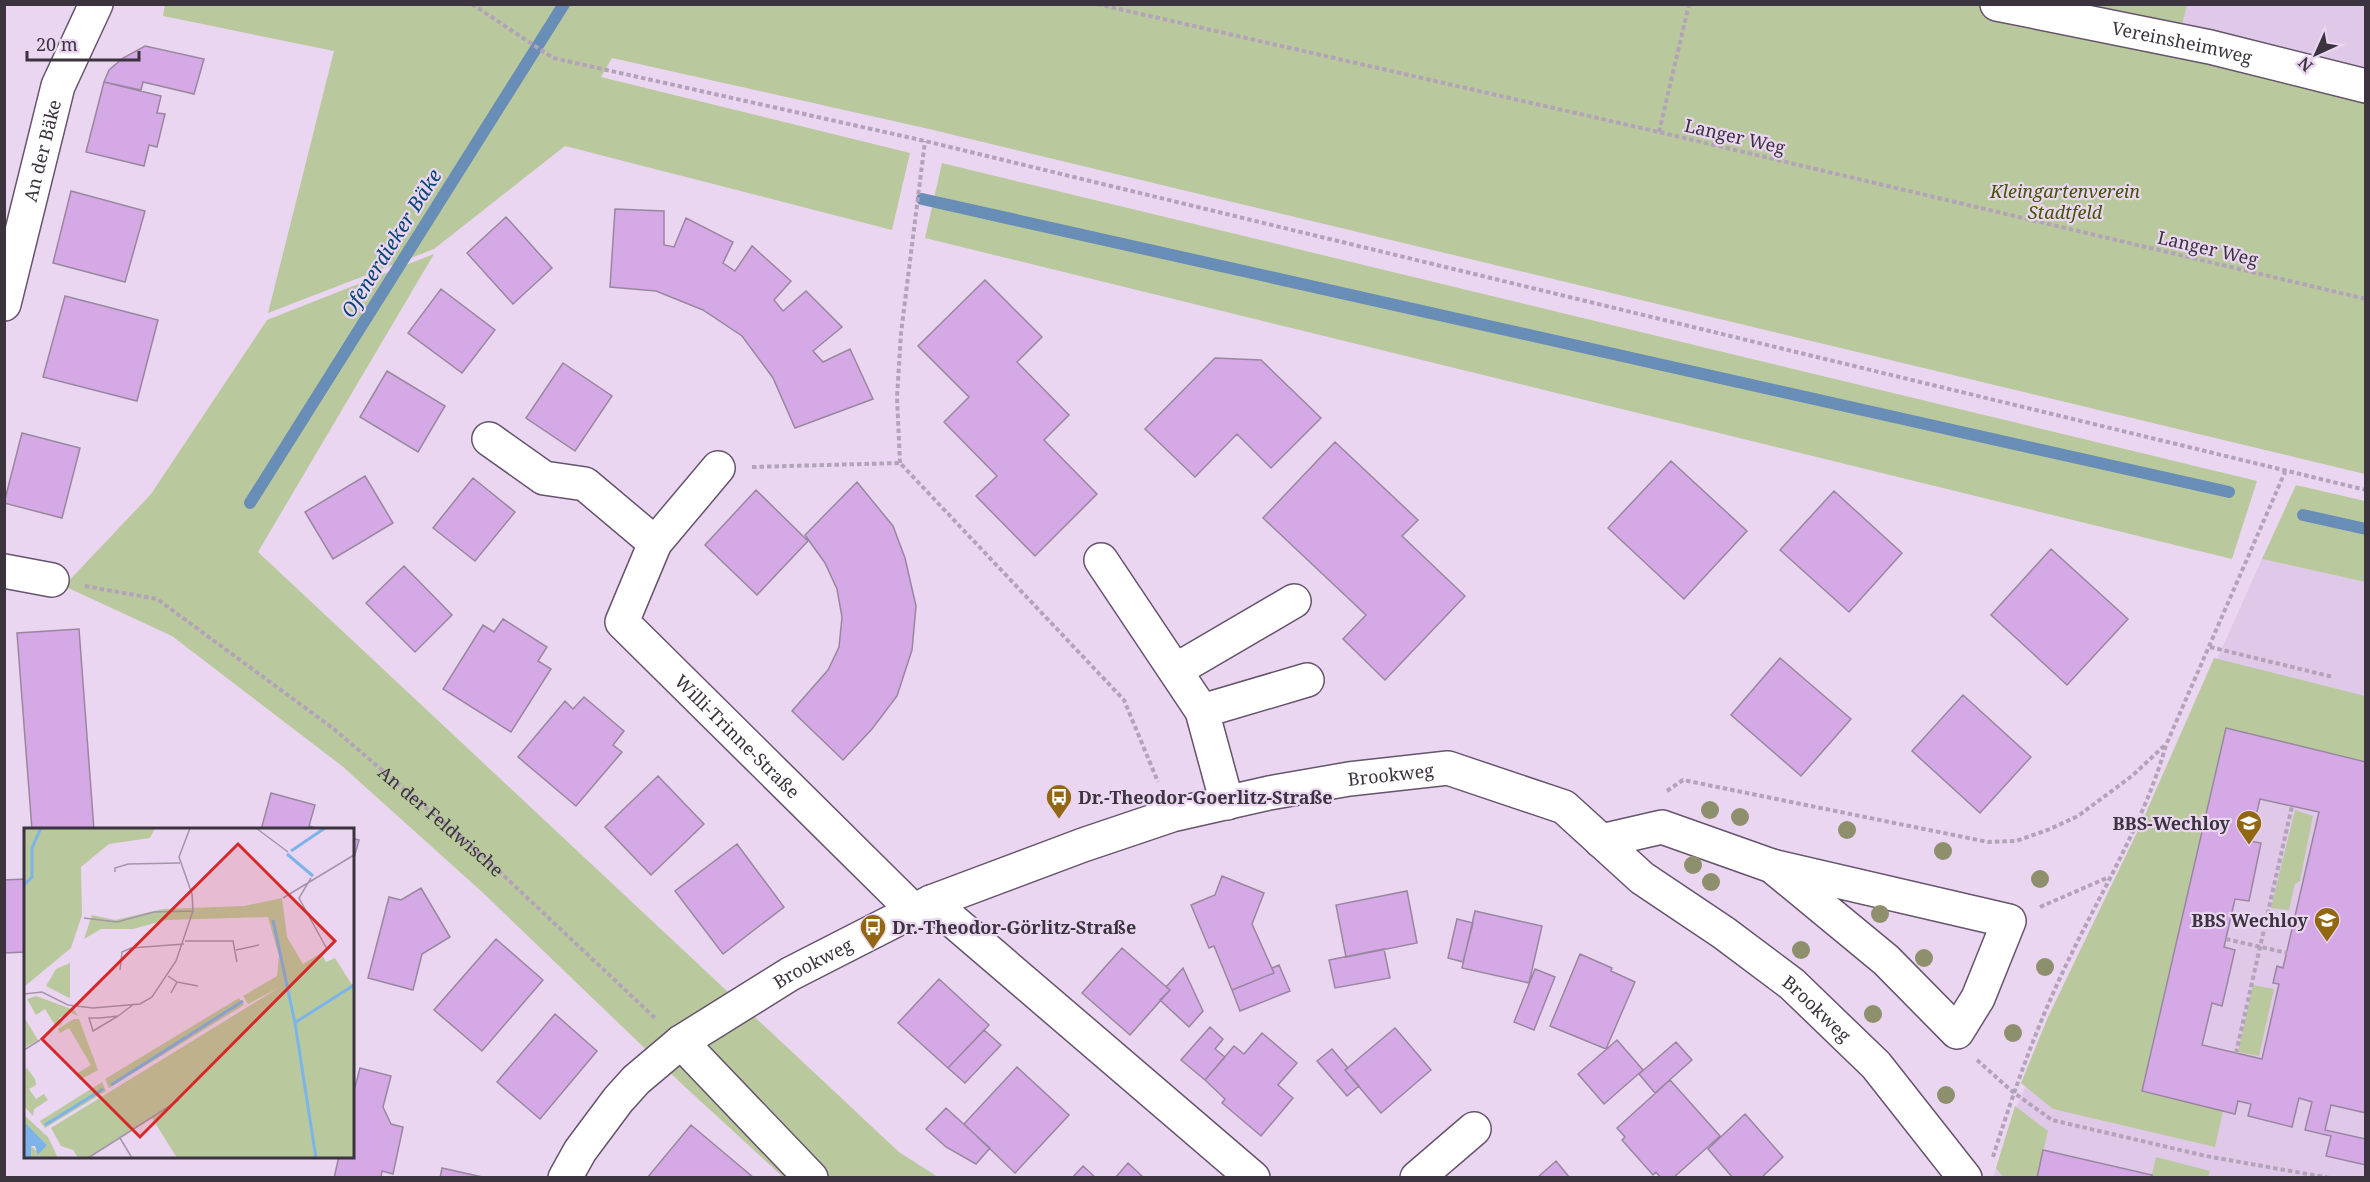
<svg xmlns="http://www.w3.org/2000/svg" width="2370" height="1182" font-family="'Noto Serif',serif">
<style>
.built{fill:#e0c8e9}
.green{fill:#bac99d}
.lines{fill:none;stroke-linecap:round;stroke-linejoin:round}
.stream{stroke:#688db6;stroke-width:12}
.building{fill:#d5a8e6;stroke:#99879f;stroke-width:1.5;fill-rule:evenodd}
.minor-casing{stroke:#65546b;stroke-width:36}
.path{stroke:#b3a3b9;stroke-width:4;stroke-dasharray:4.5 3;stroke-linecap:butt}
.minor{stroke:#fff;stroke-width:33}
.tree{fill:#8e8f6d}
.labels{text-anchor:middle;dominant-baseline:central;stroke-width:4.5;stroke-linejoin:round;paint-order:stroke}
.street-label{font-size:18px;fill:#3b333e;stroke:#ead6f1}
.park-label{font-size:18px;font-style:italic;fill:#435501;stroke:#ead6f1}
.poi-label{font-size:18px;font-weight:bold;fill:#3b333e;stroke:#ead6f1;text-anchor:start}
.water-label{font-size:20px;font-style:italic;fill:#054677;stroke:#ead6f1}
.inset-river{fill:none;stroke:#7cb4ea;stroke-width:3}
.inset-road{fill:none;stroke:#a495a9;stroke-width:1.5}
.view{fill:#d62828;fill-opacity:0.15;stroke:#d62828;stroke-width:3}
.inset-edge{fill:none;stroke:#3b333e;stroke-width:3}
</style>
<rect width="100%" height="100%" fill="#ead6f1"/>
<path class="built" d="M2187,5H2365V85L2178,41Z
M2262,559L2365,582V1177L1993,1178L2015,1110Z"/>
<path class="green" d="M165,4L2187,5L2178,41L2365,87V474L929,129L612,58L601,77L910,153L892,230L565,146L434,249L268,313L334,51L163,16Z
M942,163L2257,481L2232,559L925,238Z
M434,254L258,552L899,1152L938,1177H783L683,1085L481,891L342,766L172,636L64,586L151,494L267,320Z
M2296,485L2365,501V582L2262,559Z
M2214,658L2365,696V762L2226,728L2142,1091L2223,1111L2215,1147L2053,1109L2021,1083L2048,1017L2141,824Z
M2295,810L2313,816L2300,881L2295,884L2289,910L2271,908Z
M2253,985L2274,989L2259,1056L2238,1052Z
M2015,1106L2048,1131L2037,1177H2003L1996,1168Z
M2156,1157L2210,1171L2208,1177L2151,1178Z"/>
<g class="lines">
<path class="stream" d="M922,199L2229,492
M250,503L564,4
M2303,515L2366,529"/>
</g>
<path class="building" d="M145,46L204,59L194,94L143,82L141,90L104,82L109,70L123,58Z
M104,82L161,96L157,113L165,114L157,147L149,145L144,166L86,152Z
M71,191L145,211L125,282L53,263Z
M615,209L664,211V245L674,247L686,218L733,242L723,263L735,271L752,246L791,281L774,300L783,311L806,291L842,327L813,351L823,362L850,349L873,399L795,428L773,378L742,336L703,310L656,291L610,287Z
M506,217L552,268L513,304L467,253Z
M985,280L1042,337L1017,362L1069,415L1044,440L1097,494L1035,556L976,496L997,476L944,422L969,397L918,346Z
M441,289L495,330L462,373L408,333Z
M65,296L158,320L137,401L43,377Z
M1215,358L1261,360L1321,418L1271,468L1237,434L1195,477L1145,429Z
M563,363L612,396L575,451L526,418Z
M387,371L445,406L418,452L360,417Z
M22,433L80,448L62,518L4,503Z
M1335,442L1418,520L1402,536L1465,596L1385,680L1343,639L1366,615L1263,518Z
M1671,461L1747,531L1684,599L1608,528Z
M365,476L393,523L333,559L305,512Z
M473,478L515,512L475,561L433,528Z
M857,482L893,526L905,558L916,606L912,650L897,696L872,729L843,760L792,711L828,670L839,647L842,617L837,589L825,563L805,535Z
M756,490L808,541L757,595L705,545Z
M1834,491L1902,553L1849,612L1780,550Z
M2051,549L2128,619L2067,685L1991,615Z
M404,566L452,615L415,652L366,603Z
M503,619L547,647L538,661L551,669L511,732L443,689L483,625L494,632Z
M79,629L94,830H32L17,633Z
M1780,658L1851,719L1801,776L1731,715Z
M1963,695L2031,757L1980,813L1912,751Z
M584,697L624,731L613,745L622,752L576,806L518,757L565,701L573,709Z
M2226,728L2366,762V1113L2331,1105L2325,1130L2366,1139V1165L2326,1156L2331,1136L2305,1130L2312,1102L2299,1098L2292,1127L2248,1116L2251,1104L2238,1101L2235,1114L2142,1091ZM2260,799L2319,812L2283,968L2277,966L2273,983L2279,984L2262,1059L2202,1045L2212,1003L2222,1006L2235,950L2224,947L2235,899L2249,901L2261,843L2250,841Z
M658,776L704,824L651,875L605,827Z
M271,793L315,805L309,826L322,830H261Z
M352,838L359,840L352,865Z
M737,844L784,907L723,954L675,891Z
M1222,876L1264,893L1252,924L1274,973L1232,990L1214,946L1209,948L1191,905L1215,895Z
M26,879V952L4,953V880Z
M421,888L450,937L422,954L413,990L368,978L389,897L401,900Z
M1407,891L1417,943L1346,957L1336,905Z
M1475,911L1542,926L1529,983L1462,968Z
M1457,919L1473,923L1463,962L1448,958Z
M496,939L543,980L482,1051L434,1010Z
M1122,948L1170,990L1130,1035L1082,993Z
M1384,949L1390,978L1335,988L1329,960Z
M1580,954L1612,968L1611,971L1635,982L1606,1049L1550,1026Z
M1279,965L1290,991L1240,1011L1232,990L1274,973L1272,968Z
M1183,968L1203,1011L1189,1027L1160,1000L1170,990L1166,987Z
M1535,969L1555,977L1534,1030L1514,1022Z
M939,979L989,1025L948,1068L898,1023Z
M555,1014L597,1051L540,1119L497,1082Z
M1210,1027L1223,1039L1215,1049L1225,1057L1205,1080L1181,1060Z
M1395,1028L1431,1070L1381,1113L1345,1070Z
M984,1030L1001,1045L965,1083L948,1068Z
M1262,1033L1297,1063L1278,1085L1293,1098L1261,1136L1222,1103L1225,1099L1205,1080L1234,1046L1244,1054Z
M1617,1040L1643,1070L1604,1104L1578,1074Z
M1676,1042L1692,1060L1655,1093L1639,1074Z
M1332,1049L1348,1068L1345,1070L1359,1086L1347,1096L1317,1061Z
M1017,1067L1069,1115L1015,1173L964,1124Z
M360,1068L391,1076L383,1107L391,1124L403,1127L393,1174L382,1171L381,1178H334L339,1156H352V1098Z
M1670,1080L1720,1136L1673,1178H1661L1656,1172L1653,1175L1622,1140L1625,1137L1617,1128Z
M946,1108L990,1148L976,1164L946,1147L926,1129Z
M1745,1114L1783,1157L1761,1178H1733L1708,1149Z
M691,1125L754,1178H647Z
M2043,1150L2152,1175L2151,1178H2037Z
M1556,1161L1570,1178H1537Z
M1128,1163L1144,1178H1115Z
M1083,1166L1096,1178H1072Z
M442,1168L487,1178H440Z"/>
<g class="lines">
<g class="minor-casing">
<g id="minor">
<path id="s2" d="M1997,4L2210,47L2366,86"/>
<path id="s3" d="M4,304L58,86L96,4"/>
<path d="M489,439L544,478L585,484L655,543"/>
<path id="s4" d="M718,468L655,543L622,622L914,911"/>
<path d="M1101,560L1202,711"/>
<path d="M4,571L52,580"/>
<path d="M1176,670L1294,601"/>
<path d="M1227,803L1202,711L1307,680"/>
<path d="M1601,841L1662,827L1772,866"/>
<path d="M1772,866L2009,921L1978,998L1957,1032L1886,960Z"/>
<path d="M931,902L1253,1178"/>
<path d="M681,1042L811,1178"/>
<path id="s5" d="M565,1178L580,1151L618,1100L636,1080L681,1042L790,974L931,902L1083,845L1172,815L1269,793L1349,779L1448,768L1564,807L1642,878L1724,933L1792,984L1876,1065L1965,1178"/>
<path d="M1417,1178L1474,1129"/>
</g>
</g>
<g class="path">
<path d="M472,4L553,58L925,141L2366,490"/>
<path d="M1097,4L1659,132L2366,299"/>
<path d="M1659,132L1689,4"/>
<path d="M900,463L897,397L901,333L925,141"/>
<path d="M752,467L900,463L1124,700L1158,782"/>
<path id="s1" d="M85,586L157,599L334,729L485,858L655,1018"/>
<path d="M2210,647L2333,677"/>
<path d="M1667,791L1683,780L1988,842L2016,841L2050,829L2078,816L2132,776L2165,745"/>
<path d="M2040,907L2109,877"/>
<path d="M2226,939L2287,953"/>
<path d="M2236,1053L2292,806"/>
<path d="M1977,1060L2013,1092L2052,1120L2206,1156L2330,1178"/>
<path d="M1993,1157C2014,1090 2037,1025 2068,961C2102,890 2145,820 2166,745L2285,472"/>
</g>
<use href="#minor" class="minor"/>
</g>
<g class="tree">
<circle cx="1710" cy="810" r="9"/>
<circle cx="1740" cy="817" r="9"/>
<circle cx="1847" cy="830" r="9"/>
<circle cx="1943" cy="851" r="9"/>
<circle cx="1693" cy="865" r="9"/>
<circle cx="2040" cy="879" r="9"/>
<circle cx="1711" cy="882" r="9"/>
<circle cx="1880" cy="914" r="9"/>
<circle cx="1801" cy="950" r="9"/>
<circle cx="1924" cy="958" r="9"/>
<circle cx="2045" cy="967" r="9"/>
<circle cx="1873" cy="1014" r="9"/>
<circle cx="2013" cy="1033" r="9"/>
<circle cx="1946" cy="1095" r="9"/>
</g>
<defs>
<g id="bus-pin" transform="scale(1.35)"><path d="M0 17L-7.5 6A9.5 9.5 0 1 1 7.5 6Z" fill="#936712" stroke="#ead6f1"/><path d="M-5-6H5V4H4V6H2V4H-2V6H-4V4H-5ZM-3.5-4V0h7V-4ZM-3.5 1.2v1.5H-2V1.2ZM2 1.2v1.5H3.5V1.2Z" fill="#fff"/></g>
<g id="school-pin" transform="scale(1.35)"><path d="M0 17L-7.5 6A9.5 9.5 0 1 1 7.5 6Z" fill="#936712" stroke="#ead6f1"/><path d="M0-5L7-2L0 1L-7-2ZM-4 1L0 2.5L4 1V4Q0 6-4 4Z" fill="#fff"/></g>
<g id="university-pin" transform="scale(1.35)"><path d="M0 17L-7.5 6A9.5 9.5 0 1 1 7.5 6Z" fill="#936712" stroke="#ead6f1"/><path d="M0-5L7-2L0 1L-7-2ZM-4 1L0 2.5L4 1V4Q0 6-4 4Z" fill="#fff"/></g>
</defs>
<g fill-rule="evenodd">
<use href="#bus-pin" x="1059" y="797"/>
<use href="#school-pin" x="2249" y="823"/>
<use href="#university-pin" x="2327" y="920"/>
<use href="#bus-pin" x="873" y="927"/>
</g>
<g class="labels">
<g class="street-label">
<text stroke="none"><textPath href="#s2" startOffset="189">Vereinsheimweg</textPath></text>
<text transform="translate(1735 136) rotate(13)">Langer Weg</text>
<text stroke="none"><textPath href="#s3" startOffset="158">An der Bäke</textPath></text>
<text transform="translate(2208 248) rotate(13)">Langer Weg</text>
<text stroke="none"><textPath href="#s4" startOffset="346">Willi-Trinne-Straße</textPath></text>
<text stroke="none"><textPath href="#s5" startOffset="946">Brookweg</textPath></text>
<text stroke="none"><textPath href="#s1" startOffset="434">An der Feldwische</textPath></text>
<text stroke="none"><textPath href="#s5" startOffset="334">Brookweg</textPath></text>
<text stroke="none"><textPath href="#s5" startOffset="1450">Brookweg</textPath></text>
</g>
<g class="park-label">
<text x="2065" y="191">Kleingartenverein<tspan x="2065" dy="21">Stadtfeld</tspan></text>
</g>
<g class="poi-label">
<text x="1078" y="797">Dr.-Theodor-Goerlitz-Straße</text>
<text x="2230" y="823" text-anchor="end">BBS-Wechloy</text>
<text x="2308" y="920" text-anchor="end">BBS Wechloy</text>
<text x="892" y="927">Dr.-Theodor-Görlitz-Straße</text>
</g>
<g class="water-label">
<text transform="translate(391 243) rotate(-58)">Ofenerdieker Bäke</text>
</g>
</g>
<g transform="translate(24 828)">
<rect width="330" height="330" fill="#ead6f1"/>
<path d="M0,0H131L126,10L85,16L57,39L58,87L47,120L0,159ZM258,70L263,109L279,136L297,125L302,134L311,130L330,160V330H153L128,290L63,330H54L49,322L37,318L27,300L256,159L224,176L219,168L253,148L255,128L244,89L142,92L109,101H77L60,111L68,87L91,92L139,81L220,78ZM46,135V169L45,170L22,158L32,141ZM12,168L50,182L54,188L45,184L35,190L38,196L32,199L21,181L12,187L3,171ZM215,170L220,177L85,260L81,251ZM0,189L14,212L0,220ZM50,191H55L74,242L56,252L52,246L67,237L45,200L36,205L34,201ZM3,240L11,251L12,257L5,261L12,271L20,266L24,272L10,281L9,288L0,278V242ZM78,254L82,263L21,300L16,293ZM0,287L24,309L34,330H7V318L14,324L23,317L1,296Z" fill="#bac99d"/>
<path d="M0,294L23,317L14,327L11,318H7V330H0Z" fill="#7cb4ea"/>
<path class="inset-river" d="M267,23L301,0M263,26L289,48M0,57L8,49V20L17,0M249,92L271,195L292,330M272,194L330,157M87,257L219,173M21,297L79,261"/>
<path class="inset-road" d="M232,0L264,24M91,44V40L104,36L156,35M287,50L275,70L303,121M259,70L330,27M60,90L93,94L130,84L169,83M161,113H209L213,134M212,122L235,117M96,142L98,124L107,120L160,116M144,148L153,154L147,165M153,154L174,158M0,166L18,164L44,177L69,180L116,176L128,169L152,133L169,83L168,66L155,29L166,0M94,188L69,203L65,190H76ZM94,188L110,176M0,222L16,212M96,310L108,330M64,330L155,272"/>
<path class="view" d="M214,16L311,113L116,309L18,211Z"/>
<rect width="330" height="330" class="inset-edge"/>
</g>
<rect width="2370" height="1182" fill="none" stroke="#3b333e" stroke-width="12"/>
<g transform="translate(2316 54) rotate(225)" stroke="#ead6f1" stroke-width="4.5" paint-order="stroke">
<path d="M0-4.5L10 22L0 15L-10 22Z" fill="#3b333e"/>
<text y="-9" font-size="16" font-weight="bold" text-anchor="middle" fill="#3b333e">N</text>
</g>
<path d="M27 51v9h112v-9" fill="none" stroke="#3b333e" stroke-width="3"/>
<text x="36" y="51" font-size="18" fill="#3b333e" stroke="#ead6f1" stroke-width="4.5" paint-order="stroke">20 m</text>
</svg>
